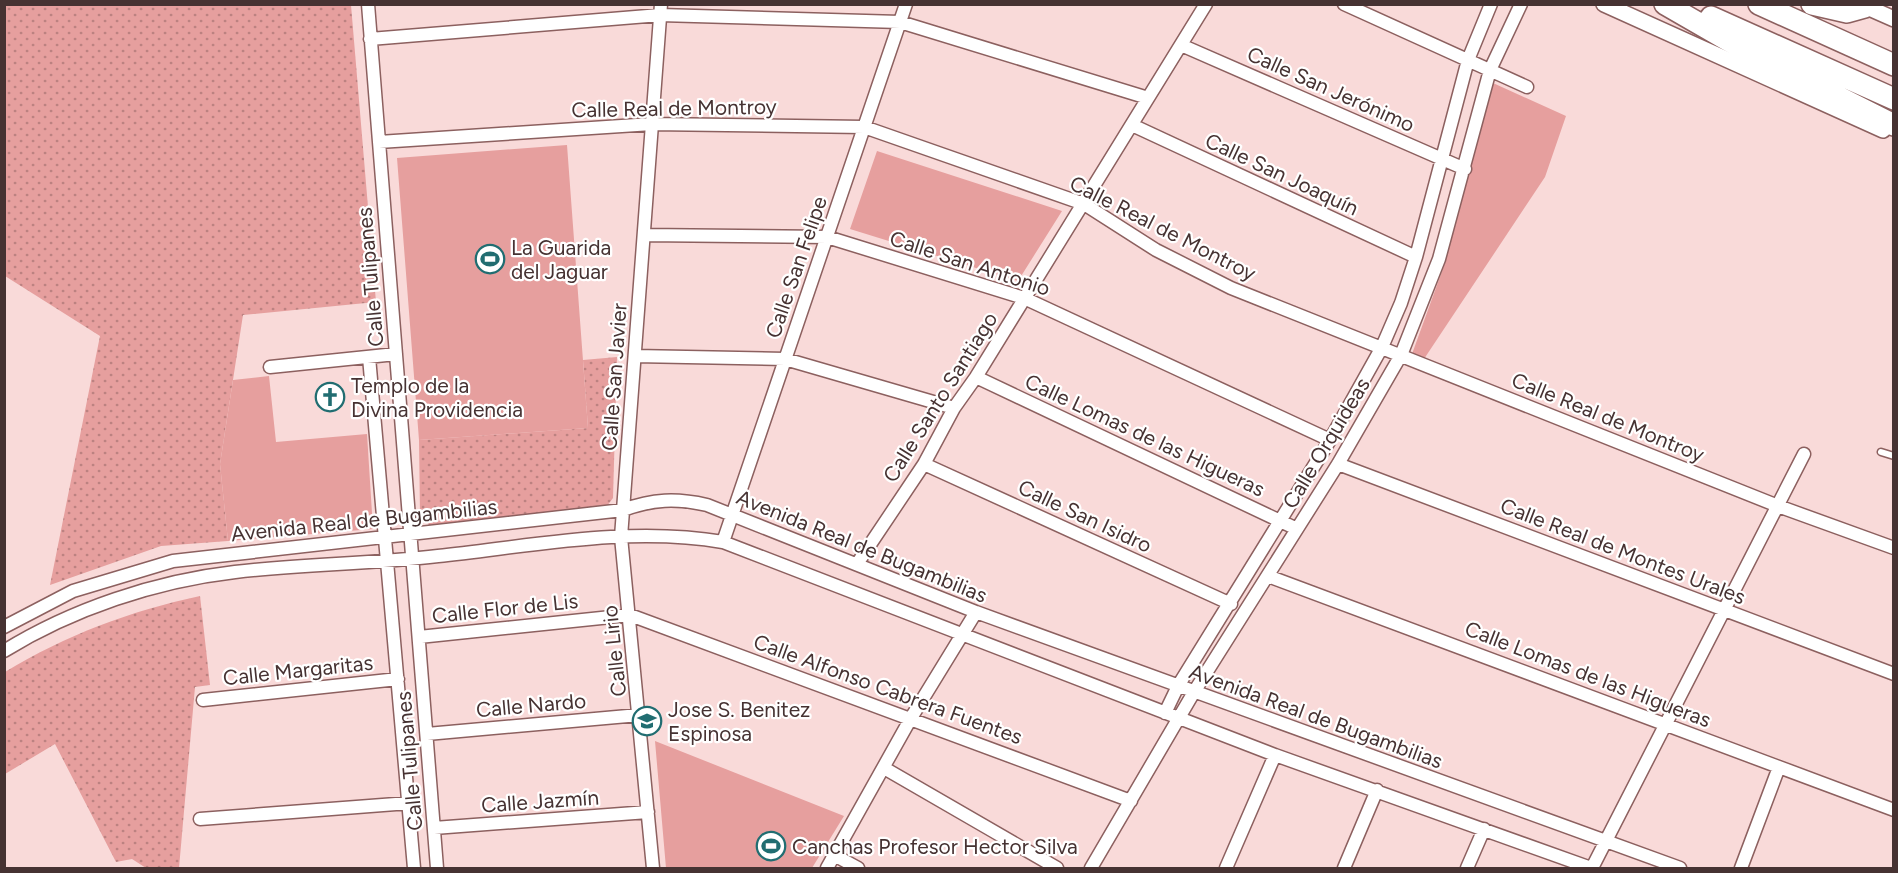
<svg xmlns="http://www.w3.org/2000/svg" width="1898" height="873" font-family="Figtree,sans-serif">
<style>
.grass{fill:url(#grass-dots)}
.green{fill:#e69f9e}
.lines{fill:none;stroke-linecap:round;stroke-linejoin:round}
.service-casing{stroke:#8c605f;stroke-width:9}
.minor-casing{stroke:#8c605f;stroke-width:15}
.tertiary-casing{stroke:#8c605f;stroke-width:18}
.trunk-casing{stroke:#8c605f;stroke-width:24}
.service{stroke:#fff;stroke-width:6}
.minor{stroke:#fff;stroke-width:12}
.tertiary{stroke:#fff;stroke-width:15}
.trunk{stroke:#fff;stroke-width:21}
.labels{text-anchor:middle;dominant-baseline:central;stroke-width:4.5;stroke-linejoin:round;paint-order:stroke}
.street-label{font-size:21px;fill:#463232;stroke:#fff}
.poi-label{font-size:21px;fill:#463232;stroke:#fff;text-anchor:start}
</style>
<defs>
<pattern id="grass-dots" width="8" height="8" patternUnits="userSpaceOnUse" patternTransform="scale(1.5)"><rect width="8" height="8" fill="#e69f9e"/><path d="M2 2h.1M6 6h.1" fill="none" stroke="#bc8281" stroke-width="1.8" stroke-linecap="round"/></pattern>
</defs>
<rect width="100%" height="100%" fill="#f9dad9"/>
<path class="grass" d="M4,5H351L376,302L243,315L220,464L228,541L161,546L50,585L100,336L5,276Z
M617,357L613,498L607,506L429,525L420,515L419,440L588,428L583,360Z
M200,596L210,685L195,687L179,868H146L132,859L116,862L55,744L5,774V672C66,635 130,611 200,596Z"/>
<path class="green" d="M1493,83L1566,116L1545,177L1424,359L1412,354L1445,263Z
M567,145L588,428L419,440L397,158Z
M877,151L1062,211L1018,281L850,229Z
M269,376L276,442L367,434L373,529L228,541L220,464L233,380Z
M655,741L844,816L812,868H666Z"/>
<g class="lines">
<g class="service-casing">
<path id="service" d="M1881,452L1894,456"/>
</g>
<g class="minor-casing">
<path id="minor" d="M368,4L437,868
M1344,4L1527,87
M370,39L660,15L900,22L1148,98
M1181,45L1465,169
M1132,125L1416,257
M379,142L652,124L864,127L1084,204L1156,250L1231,288L1778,506L1894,548
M644,235L827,237L1024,298L1330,440
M635,356L785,359L954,408
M369,357L414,868
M270,367L396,354
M976,377L1297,529
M924,464L1231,604
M1338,464L1894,674
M723,542L906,4
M857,564L924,464L954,408L976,377L1206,4
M1268,576L1894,810
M4,627L73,591L173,561L623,510C653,499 676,498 707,505L976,612L1680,868
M419,637L630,615L1131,801
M4,651C72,609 156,581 235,572C302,564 371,564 438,556C532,546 629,526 723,542L1275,755L1591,868
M203,700L398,679
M1165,713L1178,686L1330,440L1382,347L1401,303L1416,257L1468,60L1491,4
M427,734L639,715
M884,768L1057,868
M200,819L409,803
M434,828L648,812
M834,855L858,868
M653,868L621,537L661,4
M827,868L911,718L976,612
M1091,868L1194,692L1338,464L1401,355L1439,259L1490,70L1521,4
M1226,868L1275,755
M1344,868L1377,790
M1467,868L1484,829
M1592,868L1804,454
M1741,868L1779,767"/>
</g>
<g class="tertiary-casing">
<path id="tertiary" d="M1604,4L1883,130
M1860,4L1894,19"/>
</g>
<g class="trunk-casing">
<path id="trunk" d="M1665,4L1743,49L1894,125
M1759,4L1894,65
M1812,4L1847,12L1865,7
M1711,17L1894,99"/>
</g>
<use href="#service" class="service"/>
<use href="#minor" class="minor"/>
<use href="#tertiary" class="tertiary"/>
<use href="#trunk" class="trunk"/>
</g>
<defs>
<g id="stadium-ring" transform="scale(1.5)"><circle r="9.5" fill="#fff" stroke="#216d71" stroke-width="1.5"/><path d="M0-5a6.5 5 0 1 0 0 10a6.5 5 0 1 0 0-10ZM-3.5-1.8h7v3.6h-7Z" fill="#216d71"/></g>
<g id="church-ring" transform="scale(1.5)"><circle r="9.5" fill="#fff" stroke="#216d71" stroke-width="1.5"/><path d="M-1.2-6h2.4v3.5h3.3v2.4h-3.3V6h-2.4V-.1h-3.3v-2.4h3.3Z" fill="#216d71"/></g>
<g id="school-ring" transform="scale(1.5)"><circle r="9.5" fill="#fff" stroke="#216d71" stroke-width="1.5"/><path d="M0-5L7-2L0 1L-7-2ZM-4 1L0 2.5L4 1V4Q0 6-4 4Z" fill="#216d71"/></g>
</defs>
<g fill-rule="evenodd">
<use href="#stadium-ring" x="490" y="259"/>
<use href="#church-ring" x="330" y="397"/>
<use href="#school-ring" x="647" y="721"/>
<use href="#stadium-ring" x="771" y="846"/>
</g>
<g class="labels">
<g class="street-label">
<text transform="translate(1331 89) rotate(24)">Calle San Jerónimo</text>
<text transform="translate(674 108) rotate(-1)">Calle Real de Montroy</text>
<text transform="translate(1282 174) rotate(25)">Calle San Joaquín</text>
<text transform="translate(1163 228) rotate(27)">Calle Real de Montroy</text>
<text transform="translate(970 263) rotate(18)">Calle San Antonio</text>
<text transform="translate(796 267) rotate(-71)">Calle San Felipe</text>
<text transform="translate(370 277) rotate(-95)">Calle Tulipanes</text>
<text transform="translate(614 377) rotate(-86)">Calle San Javier</text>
<text transform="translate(940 397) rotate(-58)">Calle Santo Santiago</text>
<text transform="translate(1608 417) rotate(22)">Calle Real de Montroy</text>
<text transform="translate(1145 435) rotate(25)">Calle Lomas de las Higueras</text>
<text transform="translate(1326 443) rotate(-59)">Calle Orquideas</text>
<text transform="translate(1085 516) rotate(25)">Calle San Isidro</text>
<text transform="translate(364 520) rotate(-6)">Avenida Real de Bugambilias</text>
<text transform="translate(862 546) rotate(22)">Avenida Real de Bugambilias</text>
<text transform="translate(1623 551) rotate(21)">Calle Real de Montes Urales</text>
<text transform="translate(505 608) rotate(-6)">Calle Flor de Lis</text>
<text transform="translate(614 651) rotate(-96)">Calle Lirio</text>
<text transform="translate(298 670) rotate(-6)">Calle Margaritas</text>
<text transform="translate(1588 674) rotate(21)">Calle Lomas de las Higueras</text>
<text transform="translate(888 689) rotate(20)">Calle Alfonso Cabrera Fuentes</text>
<text transform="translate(531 705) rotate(-5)">Calle Nardo</text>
<text transform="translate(1316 716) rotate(20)">Avenida Real de Bugambilias</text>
<text transform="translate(409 761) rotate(-95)">Calle Tulipanes</text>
<text transform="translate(540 801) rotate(-4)">Calle Jazmín</text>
</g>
<g class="poi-label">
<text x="511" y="247">La Guarida<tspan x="511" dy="24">del Jaguar</tspan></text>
<text x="351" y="385">Templo de la<tspan x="351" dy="24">Divina Providencia</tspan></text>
<text x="668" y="709">Jose S. Benitez<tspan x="668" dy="24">Espinosa</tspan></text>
<text x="792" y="846">Canchas Profesor Hector Silva</text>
</g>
</g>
<rect width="1898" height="873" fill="none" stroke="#463232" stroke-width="12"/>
</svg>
